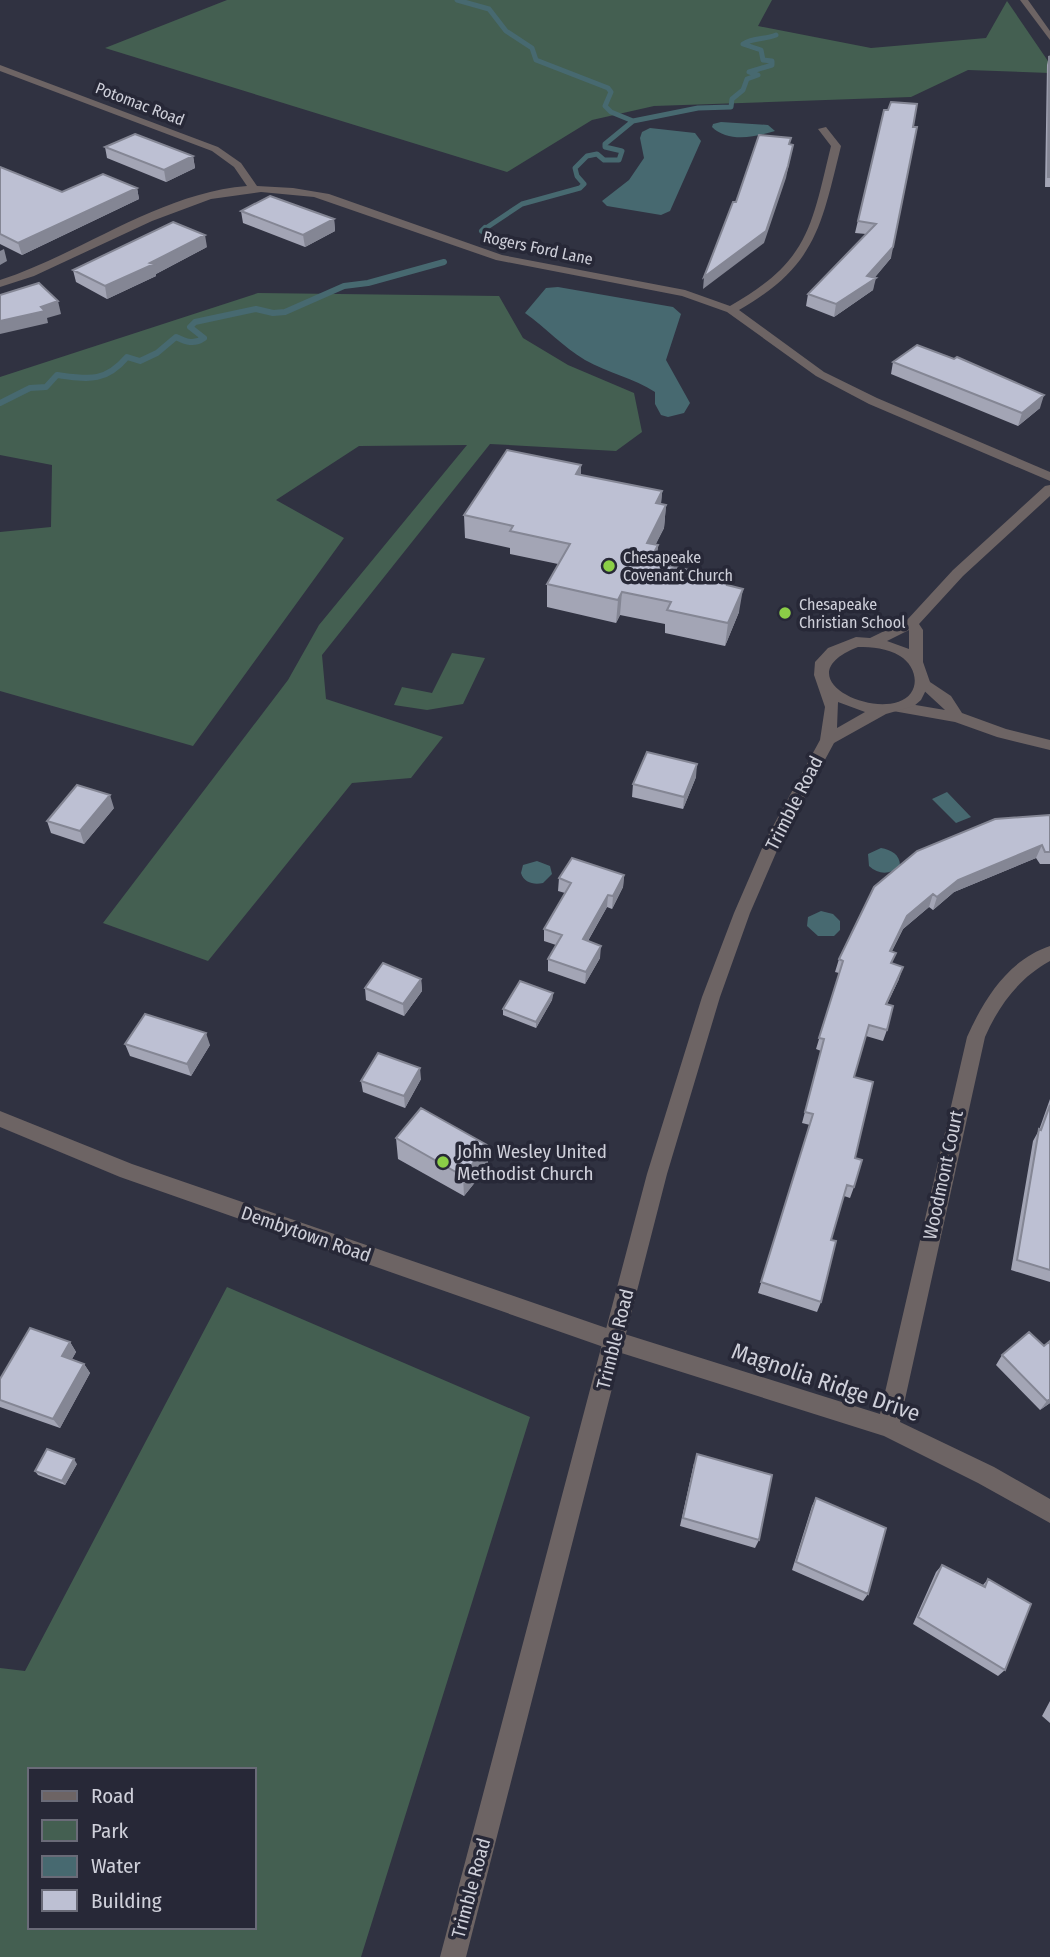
<svg xmlns="http://www.w3.org/2000/svg" width="1050" height="1957" font-family="'Fira Sans Condensed',sans-serif">
<style>
.green{fill:#445f51;fill-rule:evenodd}
.water{fill:#476970}
.lines{fill:none;stroke-linecap:round;stroke-linejoin:round}
.stream-far1{stroke:#476970;stroke-width:5}
.stream{stroke:#476970;stroke-width:6}
.minor{fill:#6d6464;fill-rule:evenodd}
.tertiary{fill:#6d6464;fill-rule:evenodd}
.wall{fill:#a3a5b5}
.shaded-wall{fill:#848694}
.building{fill:#bdc0d3;stroke:#848694;stroke-width:2}
.poi-dot{fill:#8bce47;stroke:#272837;stroke-width:2.5}
.labels{text-anchor:middle;dominant-baseline:central;stroke-width:7;stroke-linejoin:round;paint-order:stroke}
.far-street-label{font-size:16px;fill:#cfd0da;stroke:#272837}
.far-poi-label{font-size:16px;fill:#cfd0da;stroke:#272837;text-anchor:start}
.street-label{font-size:19px;fill:#cfd0da;stroke:#272837}
.poi-label{font-size:19px;fill:#cfd0da;stroke:#272837;text-anchor:start}
.near-street-label{font-size:23px;fill:#cfd0da;stroke:#272837}
</style>
<rect width="100%" height="100%" fill="#303241"/>
<path class="green" d="M227,0H772L758,26L871,48L986,38L1007,1L1050,64V73L968,70L911,97L654,106L592,120L507,172L105,48Z
M258,293L499,296L523,338L568,365L634,393L642,432L616,451L490,444L322,655L326,699L443,737L411,778L352,783L208,961L103,923L288,680L319,625L467,445L359,446L276,500L344,538L193,746L0,691V532L51,527L52,465L0,455V377Z
M452,653L485,658L463,704L427,710L394,705L402,687L432,693Z
M227,1287L530,1417L361,1957H0V1668L25,1671ZM30,1770H254V1927H30Z"/>
<path class="water" d="M721,122L768,125L775,131C756,137 728,143 712,127L713,124Z
M650,128L695,133L701,141L670,211L661,215L607,206L602,201L629,180L644,158L640,138L642,132Z
M558,287L673,307L681,314L666,360L690,403L684,413L668,417L661,415L655,404V392C634,378 608,373 585,360C563,347 546,328 525,313L546,288Z
M947,792L971,817L956,823L932,799Z
M881,848C891,850 900,854 900,866C890,875 879,875 869,866L868,854Z
M537,861L550,866L552,874L543,883C534,885 524,883 521,873L523,865Z
M821,911L833,914L840,921V930L834,936H818L807,926L808,917Z"/>
<g class="lines">
<path class="stream-far1" d="M457,0L489,9L506,31L532,48L536,60L608,88L611,92L605,106L611,112L633,121
M483,230L522,204L580,188L584,184L577,176L575,168L587,156L597,154L604,160H619L622,151L605,147V144L633,121L698,108L731,107L732,99L743,90L747,79L758,75L749,72L772,65V61L763,60L761,50L743,44C754,37 764,40 776,35"/>
<path class="stream" d="M482,231L485,228
M0,403L30,388L46,387L57,375C88,379 105,383 127,357L140,361L157,353L176,337C186,342 194,345 204,338L190,327L195,322L256,309L273,313L285,312L344,286L368,283L444,262"/>
<path class="minor" d="M0,65L218,147L241,163L257,186L293,188L329,194L502,255L685,290L730,306C809,261 811,228 831,146L818,129L826,127L841,146C821,227 816,266 739,310L824,372L877,398L1050,472V481L869,404L816,376L727,312L682,296L496,260L314,197L261,192L211,199L152,221L34,276L0,287V280C83,253 159,193 247,186L234,167L212,151L0,71Z
M924,678L951,696L962,713L1006,729L1050,740V750L997,737L955,722L893,711L891,707L898,702L945,710L919,686L917,683L919,680Z
M1050,946V961C1019,978 999,1005 985,1037L900,1422L994,1467L1050,1499V1523L978,1483L884,1436L615,1351L120,1177L0,1127V1111L132,1164L615,1331L880,1414L967,1037C984,999 1008,960 1050,946Z"/>
<path class="tertiary" d="M1020,0H1028L1050,31V40Z
M1050,485V496L963,576L919,624L923,630V662L930,682L921,700L914,706L886,714L834,743L782,839L750,913L720,997L667,1174L466,1957H440L647,1174L702,997L734,913L766,839L820,740L825,707L814,675L815,662L828,648L856,637L870,638L907,620L953,570L1045,486ZM909,630V649L887,641ZM858,647C872,647 887,648 900,656C918,667 922,694 898,702C860,714 789,674 858,647ZM838,702L865,712L837,728Z"/>
</g>
<path class="wall" d="M1049,56L1050,58V187H1045L1047,65Z
M884,110L891,258L874,278L873,290L834,317L806,306L808,294L866,234L855,233Z
M105,147L193,156L195,168L166,182L107,158Z
M0,167L62,192L137,188L139,199L22,255L0,244Z
M241,211L334,219L335,231L305,247L243,223Z
M207,247L156,274V276L107,299L76,282L73,270Z
M893,362L1040,408L1018,426L891,374Z
M581,475L662,491L661,504L666,505L664,528L655,545H658L656,563L729,586L739,612L725,646L665,633V624L620,615L616,623L547,607V584L558,564L510,554V548L465,538L464,515Z
M696,777L683,809L632,797L633,784Z
M114,808L84,844L51,833L47,821Z
M1050,815V864H1040L1036,858L954,892L933,910L929,907L903,929L892,951V963L899,979L887,1004V1030L883,1041L866,1036L854,1077V1187L850,1198L844,1196L831,1240L821,1302L817,1312L758,1293L810,1125L802,1123L821,1051L816,1049L839,973L835,972L839,959L874,887Z
M624,875L623,887L612,909L607,907L588,941L600,958L585,984L548,971V959L556,945L544,941V929L565,893L558,891L559,878Z
M421,979L422,991L404,1016L366,1000L365,988Z
M553,993L552,1000L536,1028L503,1015V1009Z
M125,1044L210,1045L191,1076L130,1056Z
M421,1079L405,1108L363,1092L361,1081Z
M1050,1099V1282L1011,1270L1033,1141L1039,1130Z
M396,1138L487,1145L488,1166L464,1196L398,1159Z
M1050,1341V1403L1040,1410L996,1365L1002,1355L1044,1346Z
M70,1342L76,1352L72,1359L84,1364L90,1373L60,1428L0,1407V1379Z
M694,1463L759,1540L755,1548L680,1526Z
M77,1464L65,1485L38,1475L35,1471Z
M816,1498L868,1594L863,1601L792,1570L812,1506Z
M942,1565L983,1585L988,1579L1005,1670L998,1676L913,1624L936,1572Z
M1050,1701V1723L1042,1716Z"/>
<path class="shaded-wall" d="M917,127L891,258L872,281L876,278L873,290L834,317L836,304L867,276Z
M793,145L786,178L764,243L703,289L704,277Z
M193,156L195,168L166,182L164,170Z
M137,188L139,199L22,255L18,243Z
M334,219L335,231L305,247L303,235Z
M205,235L207,247L156,274V276L107,299L105,286Z
M4,249L7,261L0,265V251Z
M58,301L61,314L47,318L48,323L0,334V321Z
M1044,395L1040,408L1018,426L1022,413Z
M581,465V488L576,474Z
M662,491L660,514L656,503Z
M666,505L664,528L645,566L647,543Z
M658,545L656,568L649,562Z
M743,589L739,612L725,646L728,623Z
M622,592L620,615L616,623L618,600Z
M697,764L696,777L683,809L684,797Z
M110,795L114,808L84,844L80,831Z
M1042,845L1036,858L954,892L933,910L937,897L958,880Z
M624,875L623,887L612,909L613,896Z
M933,894L929,907L903,929L886,963L890,951L907,916Z
M608,895L607,907L582,951L583,939Z
M601,946L600,958L585,984L586,972Z
M903,967L899,979L882,1015L886,1004Z
M421,979L422,991L404,1016L403,1004Z
M553,993L552,1000L536,1028V1022Z
M206,1033L210,1045L191,1076L187,1064Z
M420,1068L421,1079L405,1108L404,1096Z
M487,1145L488,1166L464,1196L463,1176Z
M70,1342L76,1352L68,1366L62,1356Z
M84,1364L90,1373L60,1428L53,1419Z
M1050,1399V1403L1040,1410L1047,1401Z
M74,1459L77,1464L65,1485L62,1481Z"/>
<path class="building" d="M1049,56L1050,58V177H1048Z
M891,102L917,104L913,127H917L893,247L867,276L876,278L836,304L808,294L876,224L858,221L884,110H888Z
M135,134L193,156L164,170L105,147Z
M759,135L791,138L789,144L793,145L788,166L766,231L704,277L733,202H736Z
M0,167L62,192L103,174L137,188L18,243L0,234Z
M270,196L334,219L303,235L241,211Z
M173,222L205,235L150,263L154,264L105,286L73,270Z
M39,283L58,301L41,307L45,311L0,321V295Z
M917,345L954,359L957,357L1044,395L1022,413L893,362Z
M507,450L581,465L576,474L662,491L656,503L666,505L647,543L658,545L649,562L730,578L727,585L743,589L728,623L667,610L671,602L622,592L618,600L547,584L570,544L510,531L513,526L464,515Z
M647,752L697,764L684,797L633,784Z
M77,785L110,795L80,831L47,821Z
M1050,815V852H1045L1042,845L958,880L937,897L933,894L907,916L890,951L896,953L891,963L903,967L886,1004L893,1006L887,1030L869,1025L854,1077L873,1082L855,1158L862,1160L854,1187L847,1185L831,1240L836,1241L821,1302L761,1282L813,1114L805,1112L824,1039L819,1038L843,961L839,959L874,887L917,851L995,819Z
M572,858L624,875L613,896L608,895L583,939L601,946L586,972L548,959L562,935L544,929L571,883L559,878Z
M383,963L421,979L403,1004L365,988Z
M520,981L553,993L536,1022L503,1009Z
M145,1014L206,1033L187,1064L125,1044Z
M378,1053L420,1068L404,1096L361,1081Z
M1050,1105V1270L1017,1260L1039,1129L1041,1130Z
M421,1108L487,1145L463,1176L396,1138Z
M30,1328L70,1342L62,1356L84,1364L53,1419L0,1400V1379Z
M1029,1332L1044,1346L1050,1341V1399L1047,1401L1002,1355Z
M47,1449L74,1459L62,1481L35,1471Z
M697,1454L772,1475L759,1540L683,1518Z
M816,1498L886,1528L868,1594L796,1562Z
M942,1565L985,1587L988,1579L1031,1604L1005,1670L918,1617Z"/>
<g class="poi-dot">
<circle cx="609" cy="566" r="7"/>
<circle cx="785" cy="613" r="7"/>
<circle cx="443" cy="1162" r="7"/>
</g>
<g class="labels">
<g class="far-street-label">
<text transform="translate(140 104) rotate(21)">Potomac Road</text>
<text transform="translate(538 248) rotate(12)">Rogers Ford Lane</text>
</g>
<g class="far-poi-label">
<text x="623" y="557">Chesapeake<tspan x="623" dy="18">Covenant Church</tspan></text>
<text x="799" y="604">Chesapeake<tspan x="799" dy="18">Christian School</tspan></text>
</g>
<g class="street-label">
<text transform="translate(794 803) rotate(-63)">Trimble Road</text>
<text transform="translate(943 1175) rotate(-78)">Woodmont Court</text>
<text transform="translate(306 1234) rotate(19)">Dembytown Road</text>
<text transform="translate(615 1339) rotate(-76)">Trimble Road</text>
<text transform="translate(471 1888) rotate(-75)">Trimble Road</text>
</g>
<g class="poi-label">
<text x="457" y="1151">John Wesley United<tspan x="457" dy="22">Methodist Church</tspan></text>
</g>
<g class="near-street-label">
<text transform="translate(826 1382) rotate(19)">Magnolia Ridge Drive</text>
</g>
</g>
<rect x="28" y="1768" width="228" height="161" fill="#272837" stroke="#6a6b78" stroke-width="2"/>
<rect x="42" y="1791" width="35" height="10" fill="#6d6464" stroke="#6a6b78" stroke-width="2"/>
<text x="91" y="1803" font-size="21" fill="#cfd0da">Road</text>
<rect x="42" y="1820" width="35" height="21" fill="#445f51" stroke="#6a6b78" stroke-width="2"/>
<text x="91" y="1838" font-size="21" fill="#cfd0da">Park</text>
<rect x="42" y="1856" width="35" height="21" fill="#476970" stroke="#6a6b78" stroke-width="2"/>
<text x="91" y="1873" font-size="21" fill="#cfd0da">Water</text>
<rect x="42" y="1890" width="35" height="21" fill="#bdc0d3" stroke="#6a6b78" stroke-width="2"/>
<text x="91" y="1908" font-size="21" fill="#cfd0da">Building</text>
</svg>
